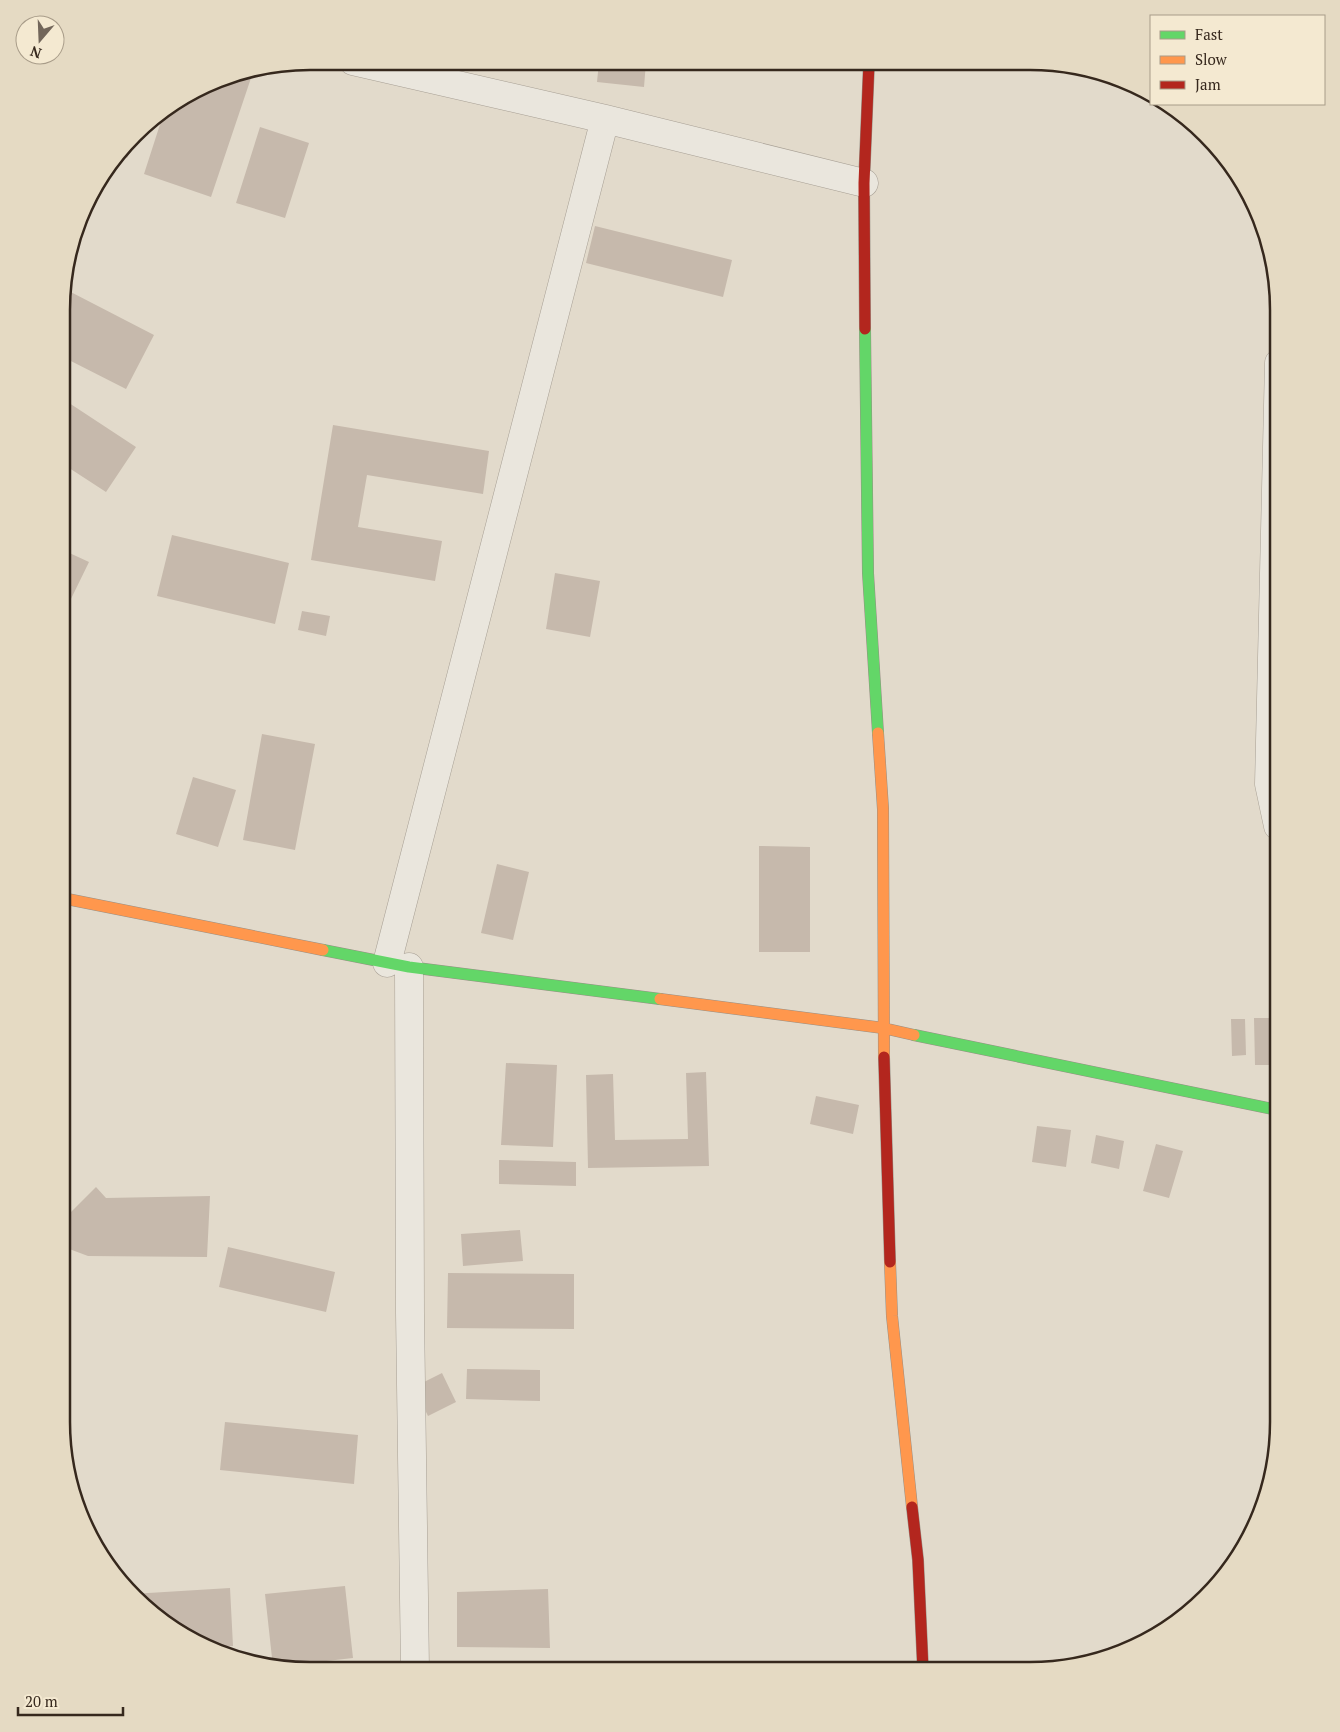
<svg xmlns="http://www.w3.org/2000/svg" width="1340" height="1732" font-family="'PT Serif',serif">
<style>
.building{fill:#c6b9ac}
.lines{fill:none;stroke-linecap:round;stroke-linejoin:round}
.street-casing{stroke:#a79f94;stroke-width:29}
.fast-casing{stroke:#978f85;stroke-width:12}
.slow-casing{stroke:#978f85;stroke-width:12}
.jam-casing{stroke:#978f85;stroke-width:12}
.street{stroke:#eae6dd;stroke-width:28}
.fast{stroke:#63d668;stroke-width:11}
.slow{stroke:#ff974d;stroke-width:11}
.jam{stroke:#b3261e;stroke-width:11}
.rim{fill:none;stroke:#36281d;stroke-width:2.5}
</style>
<rect width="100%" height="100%" fill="#e2dacb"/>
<path class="building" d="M599,62H646L644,87L597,82Z
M238,73L251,78L211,197L144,174L164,112L230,75Z
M145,124L127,158L120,154L141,129Z
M260,127L309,143L285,218L236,203Z
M595,226L732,260L723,297L586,263Z
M63,288L154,335L126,389L63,357Z
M63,399L136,447L106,492L63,464Z
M333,425L489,451L483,494L367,475L358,527L442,541L435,581L311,560Z
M172,535L289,563L275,624L157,596Z
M63,550L89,562L69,603L63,600Z
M555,573L600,581L590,637L546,629Z
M302,611L330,616L326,636L298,630Z
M262,734L315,744L295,850L243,840Z
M193,777L236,790L218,847L176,834Z
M759,846L810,847V952H759Z
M497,864L529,872L513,940L481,933Z
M1254,1018H1272L1273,1065H1255Z
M1231,1019H1245L1246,1055L1232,1056Z
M506,1063L557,1065L553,1147L501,1145Z
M706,1072L709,1166L588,1168L586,1075L613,1074L615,1140L688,1139L686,1073Z
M816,1096L859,1105L853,1134L810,1124Z
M1037,1126L1071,1130L1066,1167L1032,1162Z
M1096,1135L1124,1141L1119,1169L1091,1163Z
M1156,1144L1183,1151L1169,1198L1143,1191Z
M499,1160L576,1162V1186L499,1184Z
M96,1187L106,1198L210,1196L207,1257L88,1256L64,1247L68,1215Z
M520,1230L523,1261L463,1266L461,1234Z
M228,1247L335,1272L326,1312L219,1287Z
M448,1273L574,1274V1329L447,1328Z
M467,1369L540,1370V1401L466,1399Z
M442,1373L456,1402L428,1416L414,1387Z
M225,1422L358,1435L354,1484L220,1470Z
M345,1586L353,1658L273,1667L265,1594Z
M230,1588L233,1646L209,1647L172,1629L132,1594Z
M548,1589L550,1648L457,1647V1592Z"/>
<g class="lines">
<g class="street-casing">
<path id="street" d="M353,61L605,119L864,183
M1278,826L1269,784L1279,363
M387,963L605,119
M409,967L410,1313L415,1669"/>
</g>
<g class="fast-casing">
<path id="fast" d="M865,329L868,573L878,733
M323,950L409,967L660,999
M914,1035L1278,1110"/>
</g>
<g class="slow-casing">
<path id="slow" d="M878,733L883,809L884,1057
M62,898L323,950
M660,999L883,1028L914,1035
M890,1262L892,1316L912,1507"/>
</g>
<g class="jam-casing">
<path id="jam" d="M865,329L864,183L869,63
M884,1057L890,1262
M912,1507L918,1560L923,1670"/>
</g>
<use href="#street" class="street"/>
<use href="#fast" class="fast"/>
<use href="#slow" class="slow"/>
<use href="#jam" class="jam"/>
</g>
<path d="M0 0H1340V1732H0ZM310 70H1030A240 240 0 0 1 1270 310V1422A240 240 0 0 1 1030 1662H310A240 240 0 0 1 70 1422V310A240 240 0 0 1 310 70Z" fill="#e5dac3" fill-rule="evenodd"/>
<path class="rim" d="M310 70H1030A240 240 0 0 1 1270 310V1422A240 240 0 0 1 1030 1662H310A240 240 0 0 1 70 1422V310A240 240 0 0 1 310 70Z"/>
<rect x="1150" y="15" width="175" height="90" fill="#f4e9d1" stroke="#a89c89"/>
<rect x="1160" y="31" width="25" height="8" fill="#63d668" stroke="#a89c89"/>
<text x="1195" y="40" font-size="15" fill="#36281d">Fast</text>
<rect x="1160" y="56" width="25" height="8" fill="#ff974d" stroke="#a89c89"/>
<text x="1195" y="65" font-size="15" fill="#36281d">Slow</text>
<rect x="1160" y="81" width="25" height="8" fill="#b3261e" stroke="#a89c89"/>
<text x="1195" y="90" font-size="15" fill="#36281d">Jam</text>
<g transform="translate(40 40) rotate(199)"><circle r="24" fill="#f4e9d1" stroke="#a89c89"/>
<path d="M0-4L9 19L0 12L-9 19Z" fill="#72665a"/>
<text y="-8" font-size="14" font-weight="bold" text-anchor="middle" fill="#36281d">N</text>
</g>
<path d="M18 1707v8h105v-8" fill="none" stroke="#36281d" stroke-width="2.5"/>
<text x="25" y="1707" font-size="15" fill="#36281d" stroke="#f4e9d1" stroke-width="4" paint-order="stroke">20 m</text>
</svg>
